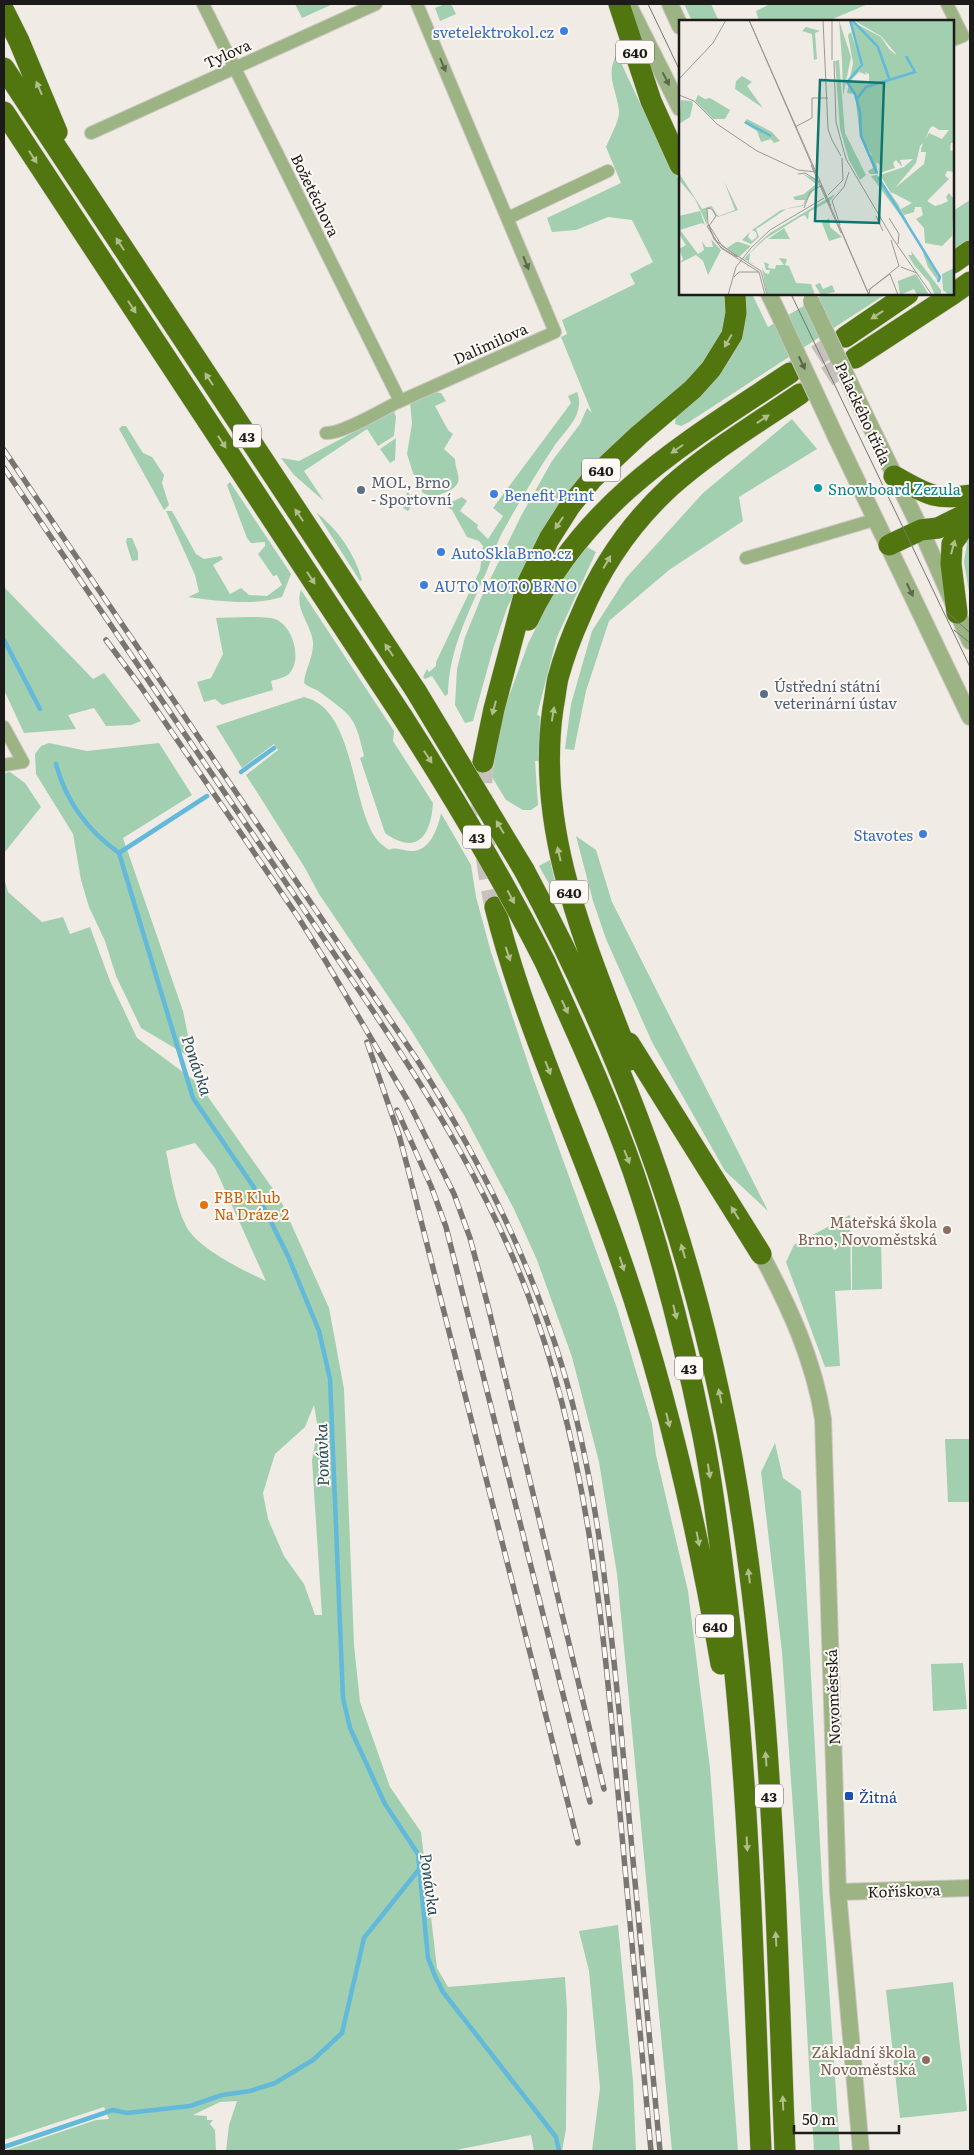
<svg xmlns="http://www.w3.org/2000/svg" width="974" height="2155" font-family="Literata,serif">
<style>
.green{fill:#a1cfb0;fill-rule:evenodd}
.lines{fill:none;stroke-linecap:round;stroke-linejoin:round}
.stream{stroke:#62b9da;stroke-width:4.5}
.trunk-tunnel{stroke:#c6c1bd;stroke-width:21;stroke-dasharray:21 11;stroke-linecap:butt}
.minor-casing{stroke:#cbc6c1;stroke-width:14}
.tertiary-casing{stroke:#cbc6c1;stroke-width:18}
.trunk-casing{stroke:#cbc6c1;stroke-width:22}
.minor{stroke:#9cb383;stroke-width:12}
.tertiary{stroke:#9cb383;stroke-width:16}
.trunk{stroke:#517610;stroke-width:21}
.tram{stroke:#797572;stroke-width:1}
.rail-casing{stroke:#797572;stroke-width:5.5}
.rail{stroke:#fef9f4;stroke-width:4;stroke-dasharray:11;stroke-linecap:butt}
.tertiary-bridge-casing{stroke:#cbc6c1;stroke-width:18;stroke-linecap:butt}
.trunk-bridge-casing{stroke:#cbc6c1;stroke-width:22;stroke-linecap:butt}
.tertiary-bridge{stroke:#9cb383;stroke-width:16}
.trunk-bridge{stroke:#517610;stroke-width:21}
.oneway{fill:#5c674e}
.oneway2{fill:#b0be8d}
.shop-dot{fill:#3f7fe0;stroke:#fef9f4;stroke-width:2}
.culture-dot{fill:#0f9aa8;stroke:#fef9f4;stroke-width:2}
.service-dot{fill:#5c6f8a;stroke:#fef9f4;stroke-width:2}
.food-dot{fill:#e8710a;stroke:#fef9f4;stroke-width:2}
.education-dot{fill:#8d6e63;stroke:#fef9f4;stroke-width:2}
.transit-dot{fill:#1a4fb4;stroke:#fef9f4;stroke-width:2}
.labels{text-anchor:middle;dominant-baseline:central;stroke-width:4;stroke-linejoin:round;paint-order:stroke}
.shield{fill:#fef9f4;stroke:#605e5b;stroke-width:1}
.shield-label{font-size:14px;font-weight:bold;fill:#1c1b19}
.shop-label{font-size:15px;fill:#366cbe;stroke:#fef9f4;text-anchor:start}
.street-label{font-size:15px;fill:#1c1b19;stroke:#fef9f4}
.service-label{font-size:15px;fill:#4e5e75;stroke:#fef9f4;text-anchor:start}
.culture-label{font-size:15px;fill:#0d838f;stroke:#fef9f4;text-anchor:start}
.food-label{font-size:15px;fill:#c56008;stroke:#fef9f4;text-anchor:start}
.education-label{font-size:15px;fill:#785e54;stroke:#fef9f4;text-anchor:end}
.transit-label{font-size:15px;fill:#164399;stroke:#fef9f4;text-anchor:start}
.water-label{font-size:16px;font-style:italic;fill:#224958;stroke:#fef9f4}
.inset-river{fill:none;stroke:#62b9da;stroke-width:2.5}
.inset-road{fill:none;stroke:#9c9894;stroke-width:1}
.view{fill:#0f766e;fill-opacity:0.15;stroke:#0f766e;stroke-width:2.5}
.inset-edge{fill:none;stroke:#1c1b19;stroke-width:2.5}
</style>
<rect width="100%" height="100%" fill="#f1ebe6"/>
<path class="green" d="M295,4H333L302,18Z
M445,4H451L456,14L440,21L435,8Z
M684,4H711L719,21H692Z
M770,4H868L828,21H759L756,11Z
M617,54L645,114L680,182V294H725C728,329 720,337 702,366L544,532L507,608L493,649L473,721L465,723L455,705L457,669L465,637L481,598L521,516L552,461L580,424L587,408L592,413L561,337L567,334L562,320L635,284L630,274L653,262L632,220L608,217L576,230L552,232L547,218L621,183L606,147C610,137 620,120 619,110C616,88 605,75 617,54Z
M970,200V239L953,251V211Z
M743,294H752L768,327L824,294H886L689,422L681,426L675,424L676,415Z
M433,392L441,393L446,401L435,406L448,430L453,434L444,449L455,459C455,465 457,469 458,475C462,489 444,493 433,497L423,493L413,473L407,454L412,423L410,402Z
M577,392C586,415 564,431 553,448C535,475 518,504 502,533C496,544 491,562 485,575C468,614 449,650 448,694L445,696L432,676L425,679L423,677L427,669L429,672L436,666V662L480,570L483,546L479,541L467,537L452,510L445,505L462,497L467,501L460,511L478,525L477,528L488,539L503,516L493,508L571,403L568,396Z
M394,411L396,417L394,436L378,446L367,429L304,471L324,501L294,475L281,458L299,461Z
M792,419L817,449L739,497L743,521L669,570L609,621L586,691L574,750L565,749L571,704L592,631L626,578L703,493Z
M122,426H126L143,453L152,457L164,475L162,483L169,505L164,510L119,429Z
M396,438L395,460L390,463L380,449Z
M230,482L291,574L282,597C253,606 218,601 188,597L199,592L195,575L166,511H172L196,554L204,559L221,556L223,559L213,565L230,594L241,588L249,595L267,596L282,585L277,575L273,576L258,554L265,546V542L251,543L247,538L227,485Z
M403,483L412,499V505L408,511L403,508L407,493Z
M316,512C338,530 354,552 362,580L360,581Z
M970,527V598L964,562L967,543L961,540Z
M127,538H132L138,552V560L132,561L126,542Z
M587,547L596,552L557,637L537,715L540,716L539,761H535L538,805L531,810H523L506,800L492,777L498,738L505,707L528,644L555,589Z
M4,587L93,679L104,673L141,721L131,725L106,726L94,708L68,715L76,729L24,733L4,690Z
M301,590L394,731L393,741L433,803C431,836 417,856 385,833L360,758L364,756C355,716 352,716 321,693C315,688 309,688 304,683C305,669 314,657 313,642C311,623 294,610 301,590Z
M216,618C228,618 269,615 277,620C294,628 302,661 289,674C284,678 277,679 271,681L273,690L222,705L215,699L204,702L197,682L211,678L223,654Z
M304,697C354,708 351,801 375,837C378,842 384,846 389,850C396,846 403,851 412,851C430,851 438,828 441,813L471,865L476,897L491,952L532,1075L617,1308L652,1424L656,1455L688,1591L710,1768L738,2151H672L617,1574L599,1462L572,1357L537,1260L514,1209L464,1115L409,1027L319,894L305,868L246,775L278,750L274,744L242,768L216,726Z
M49,743L87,751L159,743L192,795L123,838L183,1011L193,1059L141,1028L116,976L105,941L89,907L81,880L73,834L36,774L35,754L41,746Z
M10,772L25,783L41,807L4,853V773Z
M576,836L596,850L612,902L768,1211L725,1171L652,1042L606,939L593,901Z
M550,860L556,887L552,889L539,866Z
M4,878L8,892L42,922L63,917L70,934L90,927L110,981L137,1038L199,1084L280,1199L329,1308L344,1389L354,1645L360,1702L390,1787L421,1832L437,1968L448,1987L565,1977L567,2010L566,2129L562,2151H534L531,2135L451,2151H226L229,2125L237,2101L220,2102L193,2115L207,2116V2120H213L210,2124L215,2130L216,2151H4L96,2120L109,2119L104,2107L4,2140ZM195,1143L215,1168L266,1281C244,1271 197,1248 186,1226C175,1204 171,1176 166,1151ZM314,1405L318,1429L312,1460L322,1615H315L304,1584L284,1556L268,1519L263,1493L275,1454L305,1427Z
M850,1215L851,1290L835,1291L840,1366L825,1367L786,1262L794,1245Z
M881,1236L882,1289L852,1290V1237Z
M945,1439H970V1502H948Z
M775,1443L783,1478L801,1491L823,1898L840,2151H814L799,1894L782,1652L761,1472Z
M963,1663L967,1709L933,1711L931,1664Z
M618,1925L633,2081L636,2151H592L600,2088L589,1971L579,1931Z
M953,1982L967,2111L900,2118L886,1990Z"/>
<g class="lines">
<path class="stream" d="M4,640L40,709
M56,764C66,802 87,830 119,853L193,1098L253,1186L288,1256L319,1331L330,1379L343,1698L350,1728L385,1804L418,1854L428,1958L435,1976L443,1992L556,2137L559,2151
M241,772L274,748
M119,853L207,796
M4,2147L113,2110L127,2113L190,2106L222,2095L250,2091L275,2083L313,2060L342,2033L364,1938L420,1868"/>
<path class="trunk-tunnel" d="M790,373L845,337
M800,394L855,358
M483,762C479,811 485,859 495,907"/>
<g class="minor-casing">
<path id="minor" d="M203,4L400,401
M947,4L963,36L953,40
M91,133L376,4
M508,218L608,171
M326,433C342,434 380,411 396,403C449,379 502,356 555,332L417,4
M746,558L877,519
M4,727L23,762L4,765"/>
</g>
<g class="tertiary-casing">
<path id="tertiary" d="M628,4L680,108
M670,4L680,26
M769,294L781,319
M865,415L921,530L970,641
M835,435L970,717
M761,1254C789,1306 814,1360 823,1419L838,1892L861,2151
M838,1892L970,1888"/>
</g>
<g class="trunk-casing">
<path id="trunk" d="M619,4L651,101L680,165
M4,11L19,41L57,132
M4,68L416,691
M4,112L402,716
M953,263L970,251
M953,294L970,282
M845,337L908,294
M855,358L953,294
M894,476C925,493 934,501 970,495
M889,545L921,530L938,528L970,512
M957,613L951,564L952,544L970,518
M528,620C584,501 685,443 790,373
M483,762L494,709L527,584L549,539L570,506L592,479L639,435L693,389L711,369L732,335L736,313L735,294
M524,870C614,1036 681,1213 720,1397C773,1643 775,1901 785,2151
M495,907C525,1027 579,1139 619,1255C666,1388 697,1526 721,1664
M545,962C576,1031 608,1100 633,1171C662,1256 684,1343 702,1431C712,1479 718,1528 724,1577C749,1767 753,1960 761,2151
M629,1043L761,1254
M630,1060C587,947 535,832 553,708C555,698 556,687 558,678C564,656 572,635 581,615C601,567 631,523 670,487C709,452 756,424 800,394"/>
</g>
<use href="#minor" class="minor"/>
<use href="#tertiary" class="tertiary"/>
<use href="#trunk" class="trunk"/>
<path class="tram" d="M648,4L680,71
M791,294L970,667
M946,611L970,633
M954,630L970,643"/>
<g class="rail-casing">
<path id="rail" d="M4,450L416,1058C477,1155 529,1256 562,1366C597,1481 608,1601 620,1720C634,1864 647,2008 660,2151
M4,468L371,1008C431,1098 488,1190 527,1292C588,1452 603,1623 618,1792C629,1912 640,2032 651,2151
M106,640L141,687L298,917L325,960L408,1101L454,1194L470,1238L488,1306L604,1789
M367,1042L399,1135L408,1169L578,1843
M397,1110L431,1186L446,1227L590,1802"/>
</g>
<use href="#rail" class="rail"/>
<g class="tertiary-bridge-casing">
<path id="tertiary-bridge" d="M811,301L865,415
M781,319L835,435"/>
</g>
<g class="trunk-bridge-casing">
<path id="trunk-bridge" d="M416,691L524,870
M402,716C453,796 502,877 545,962"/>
</g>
<use href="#tertiary-bridge" class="tertiary-bridge"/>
<use href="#trunk-bridge" class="trunk-bridge"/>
</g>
<defs><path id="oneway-solid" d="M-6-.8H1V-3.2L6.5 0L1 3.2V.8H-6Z" transform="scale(1.25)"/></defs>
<g class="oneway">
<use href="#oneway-solid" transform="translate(443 65) rotate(67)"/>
<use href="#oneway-solid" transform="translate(666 79) rotate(63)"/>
<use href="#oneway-solid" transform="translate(526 263) rotate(68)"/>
<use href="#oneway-solid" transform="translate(802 363) rotate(65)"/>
<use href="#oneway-solid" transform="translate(910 590) rotate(65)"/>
</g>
<g class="oneway2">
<use href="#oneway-solid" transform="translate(39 88) rotate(-113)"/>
<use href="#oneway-solid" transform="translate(33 157) rotate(57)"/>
<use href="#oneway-solid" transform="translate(120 244) rotate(-123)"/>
<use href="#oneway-solid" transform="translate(132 307) rotate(57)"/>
<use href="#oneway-solid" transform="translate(877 315) rotate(146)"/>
<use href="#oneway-solid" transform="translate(728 341) rotate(120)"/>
<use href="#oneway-solid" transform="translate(209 379) rotate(-123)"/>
<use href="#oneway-solid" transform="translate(763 419) rotate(-33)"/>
<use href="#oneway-solid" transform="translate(222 442) rotate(57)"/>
<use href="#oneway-solid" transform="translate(677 449) rotate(145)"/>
<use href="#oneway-solid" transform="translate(299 515) rotate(-124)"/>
<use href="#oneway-solid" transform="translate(559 523) rotate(124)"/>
<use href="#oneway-solid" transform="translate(953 547) rotate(-75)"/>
<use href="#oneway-solid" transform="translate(607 562) rotate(-60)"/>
<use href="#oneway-solid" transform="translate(311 578) rotate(57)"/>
<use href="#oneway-solid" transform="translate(389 650) rotate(-124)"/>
<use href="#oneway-solid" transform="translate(494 708) rotate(105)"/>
<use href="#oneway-solid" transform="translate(553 714) rotate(-81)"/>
<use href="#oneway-solid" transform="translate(428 757) rotate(57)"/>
<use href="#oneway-solid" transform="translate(500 827) rotate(-121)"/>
<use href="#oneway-solid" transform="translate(559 854) rotate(-103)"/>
<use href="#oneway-solid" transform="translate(511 897) rotate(62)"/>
<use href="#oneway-solid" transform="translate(508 954) rotate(72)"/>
<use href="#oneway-solid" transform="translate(565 1007) rotate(65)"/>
<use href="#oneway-solid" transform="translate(548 1068) rotate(69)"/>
<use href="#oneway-solid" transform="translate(627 1157) rotate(69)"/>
<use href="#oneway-solid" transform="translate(735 1213) rotate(-122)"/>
<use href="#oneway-solid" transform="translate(683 1251) rotate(-106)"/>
<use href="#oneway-solid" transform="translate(622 1264) rotate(73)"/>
<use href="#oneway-solid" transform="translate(675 1312) rotate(76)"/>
<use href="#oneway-solid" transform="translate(720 1396) rotate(-102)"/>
<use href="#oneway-solid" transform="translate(668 1420) rotate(76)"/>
<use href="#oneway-solid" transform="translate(709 1471) rotate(81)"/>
<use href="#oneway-solid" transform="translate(698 1539) rotate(79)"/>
<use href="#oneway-solid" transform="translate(749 1576) rotate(-97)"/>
<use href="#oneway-solid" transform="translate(766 1759) rotate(-94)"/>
<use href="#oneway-solid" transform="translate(747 1844) rotate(87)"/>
<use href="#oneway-solid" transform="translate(776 1939) rotate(-93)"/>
<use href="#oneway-solid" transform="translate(783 2103) rotate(-92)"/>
</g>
<g class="shop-dot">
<circle cx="564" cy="31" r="5"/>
<circle cx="494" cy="494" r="5"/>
<circle cx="441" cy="552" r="5"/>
<circle cx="424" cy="585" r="5"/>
<circle cx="923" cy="834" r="5"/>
</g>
<circle class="culture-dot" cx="818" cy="488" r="5"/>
<g class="service-dot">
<circle cx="361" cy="490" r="5"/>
<circle cx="764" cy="694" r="5"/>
</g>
<circle class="food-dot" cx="204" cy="1205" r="5"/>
<g class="education-dot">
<circle cx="947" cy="1230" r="5"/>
<circle cx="926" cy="2060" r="5"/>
</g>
<rect class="transit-dot" x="844" y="1791" width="10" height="10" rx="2.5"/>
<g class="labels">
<g class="shield">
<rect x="616" y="40.5" width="38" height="23" rx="4"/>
<rect x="233" y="424.5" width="28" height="23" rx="4"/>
<rect x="582" y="458.5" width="38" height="23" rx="4"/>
<rect x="463" y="825.5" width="28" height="23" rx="4"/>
<rect x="550" y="880.5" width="38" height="23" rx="4"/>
<rect x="675" y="1356.5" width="28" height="23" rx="4"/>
<rect x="696" y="1614.5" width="38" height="23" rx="4"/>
<rect x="755" y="1784.5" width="28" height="23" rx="4"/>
</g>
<g class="shield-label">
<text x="635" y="52">640</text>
<text x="247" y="436">43</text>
<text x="601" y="470">640</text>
<text x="477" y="837">43</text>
<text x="569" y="892">640</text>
<text x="689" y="1368">43</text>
<text x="715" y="1626">640</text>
<text x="769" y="1796">43</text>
</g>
<g class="shop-label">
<text x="554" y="31" text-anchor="end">svetelektrokol.cz</text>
<text x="504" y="494">Benefit Print</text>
<text x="451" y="552">AutoSklaBrno.cz</text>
<text x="434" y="585">AUTO MOTO BRNO</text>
<text x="913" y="834" text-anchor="end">Stavotes</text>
</g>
<g class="street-label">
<text transform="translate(227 53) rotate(-24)">Tylova</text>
<text transform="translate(316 195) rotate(64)">Božetěchova</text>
<text transform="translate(490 343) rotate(-24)">Dalimilova</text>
<text transform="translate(864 413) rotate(65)">Palackého třída</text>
<text transform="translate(832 1697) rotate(-92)">Novoměstská</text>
<text transform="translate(904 1890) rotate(-2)">Kořískova</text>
</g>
<g class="service-label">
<text x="371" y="481">MOL, Brno<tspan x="371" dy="17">- Sportovní</tspan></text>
<text x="774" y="685">Ústřední státní<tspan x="774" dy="17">veterinární ústav</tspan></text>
</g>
<g class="culture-label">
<text x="828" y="488">Snowboard Zezula</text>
</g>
<g class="food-label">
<text x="214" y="1196">FBB Klub<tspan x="214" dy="17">Na Dráze 2</tspan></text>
</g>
<g class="education-label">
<text x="937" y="1221">Mateřská škola<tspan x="937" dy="17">Brno, Novoměstská</tspan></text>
<text x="916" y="2051">Základní škola<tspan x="916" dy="17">Novoměstská</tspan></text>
</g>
<g class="transit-label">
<text x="859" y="1796">Žitná</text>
</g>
<g class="water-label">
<text transform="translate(198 1065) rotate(71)">Ponávka</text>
<text transform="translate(321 1455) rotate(-92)">Ponávka</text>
<text transform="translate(431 1884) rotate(82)">Ponávka</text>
</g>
</g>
<g transform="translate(679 20)">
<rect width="275" height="275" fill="#f1ebe6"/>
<path d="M160,0L172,37L164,76L163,40ZM174,0H275V123H272L271,130L275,131V152L268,151L266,156L270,159L248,181L256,186L263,184L269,181L267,177L270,173L275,179L273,216L263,226L246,223L245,208L237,199L244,195L242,187H236L235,192L225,195L222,189L233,183L212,172L215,178L201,155L225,147L234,139L221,140L223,146H222L217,140L214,143L216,148L201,153V145L197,142L199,154H191L189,151L194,148L190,134L193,135L181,117L176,74L168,73L174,43L169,15L172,12L182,43L179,52L183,47L172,1L202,17L210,29L216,34H217L202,16ZM186,52L190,54V62H170L180,52L188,55ZM254,106L260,110H270L263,119L250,113L246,120L251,108ZM244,123L242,129V132H247L245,144L216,168L237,143L241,126ZM127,7L141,11L136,13L138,39L135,40L133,14L123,11ZM160,40L166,113L187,155L181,160L170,140L161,109L156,41ZM63,56L73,62L68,66L84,88L56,69L57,61ZM19,75L26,79L31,78L51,90L46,99H34L16,81ZM2,80L12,81L14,84L11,97L0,104ZM68,99L93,112L101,121L95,123L92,119L82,122L78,111L65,103ZM0,153L23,189L32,186L34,188L38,195L40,196L56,190L45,161L59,190L39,197L37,196L33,188H28V205L16,179L0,160ZM124,154L136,159L138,162V165L124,186L107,189L85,204L77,209L80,217L72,224L63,220L71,212L69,217L73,221L78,217L77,212L73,210L102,190L124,185L126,180H116L114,177L125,174L137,164ZM198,155L219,184L233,211L192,156ZM156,174L152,180L130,192L129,200L126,195L121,197L86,219L71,233L70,242L77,245L65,239L82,221L91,213ZM21,191L26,205L23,203L1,210L19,234L25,230L23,221L27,227H34L32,219L42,230L29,255L24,241L17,235L1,243L4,239L0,229L7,225L0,214V196ZM150,198L151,207L163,217L150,221L143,203ZM105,208L111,219H89ZM57,222H60L72,226L60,237L48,228ZM243,230L260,256L259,261L249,247ZM232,231L262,270V275H256L250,262L235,245L229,235H233ZM100,238L108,239L106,245L110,246L117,263L132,264L136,275H88L83,248L86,253L90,254L91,250H87L85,242L90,244L89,248L96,249L97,245H105ZM275,248V275H270L264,270L263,254ZM237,254L250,275H238L235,269L221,275L219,261ZM141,263L144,269L153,265L156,272L142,275L136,265Z" fill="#a1cfb0" fill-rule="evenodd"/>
<path class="inset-river" d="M171,0L183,45L168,62L176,74L181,92L182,116L198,153M173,0L199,27L211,61M177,80L187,67L236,52L227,36M66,102L92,116M199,157L261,257L259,262"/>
<path class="inset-road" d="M70,0L152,186M70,0L136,152M144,0L149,109L153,120M153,0V40M155,41L157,102L167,139L214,219L253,275M0,59L34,23L47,0M0,75L15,81L38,104L78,131L119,150L137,152M116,107L133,98V78H149M153,120L162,136M132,145L162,213M119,154L126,153L141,162M142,165L190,275M149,175L164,160L163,138M125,188L131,172L143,165M197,196L204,211M210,198L220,214L219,224M160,205L190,275M161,205L153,181L165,167L170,152M58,237L43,228L40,225L35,219L29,204L28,188L33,189L37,196L30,206L36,220L59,237M222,247L238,253M55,257L60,252H80M188,271L211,254L219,275M49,275L57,247L72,228L91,210L145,178M86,275L80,252L42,228L28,206L30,205L43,226L82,251L88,275M190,275L191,269L220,246L212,220"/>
<path class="view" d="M141,60L205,63L200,203L136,201Z"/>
<rect width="275" height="275" class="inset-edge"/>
</g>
<rect width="974" height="2155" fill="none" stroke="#1c1b19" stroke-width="10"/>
<path d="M794 2125v8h105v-8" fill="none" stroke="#1c1b19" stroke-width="2.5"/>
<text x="802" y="2125" font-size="15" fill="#1c1b19" stroke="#fef9f4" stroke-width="4" paint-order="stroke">50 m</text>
</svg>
